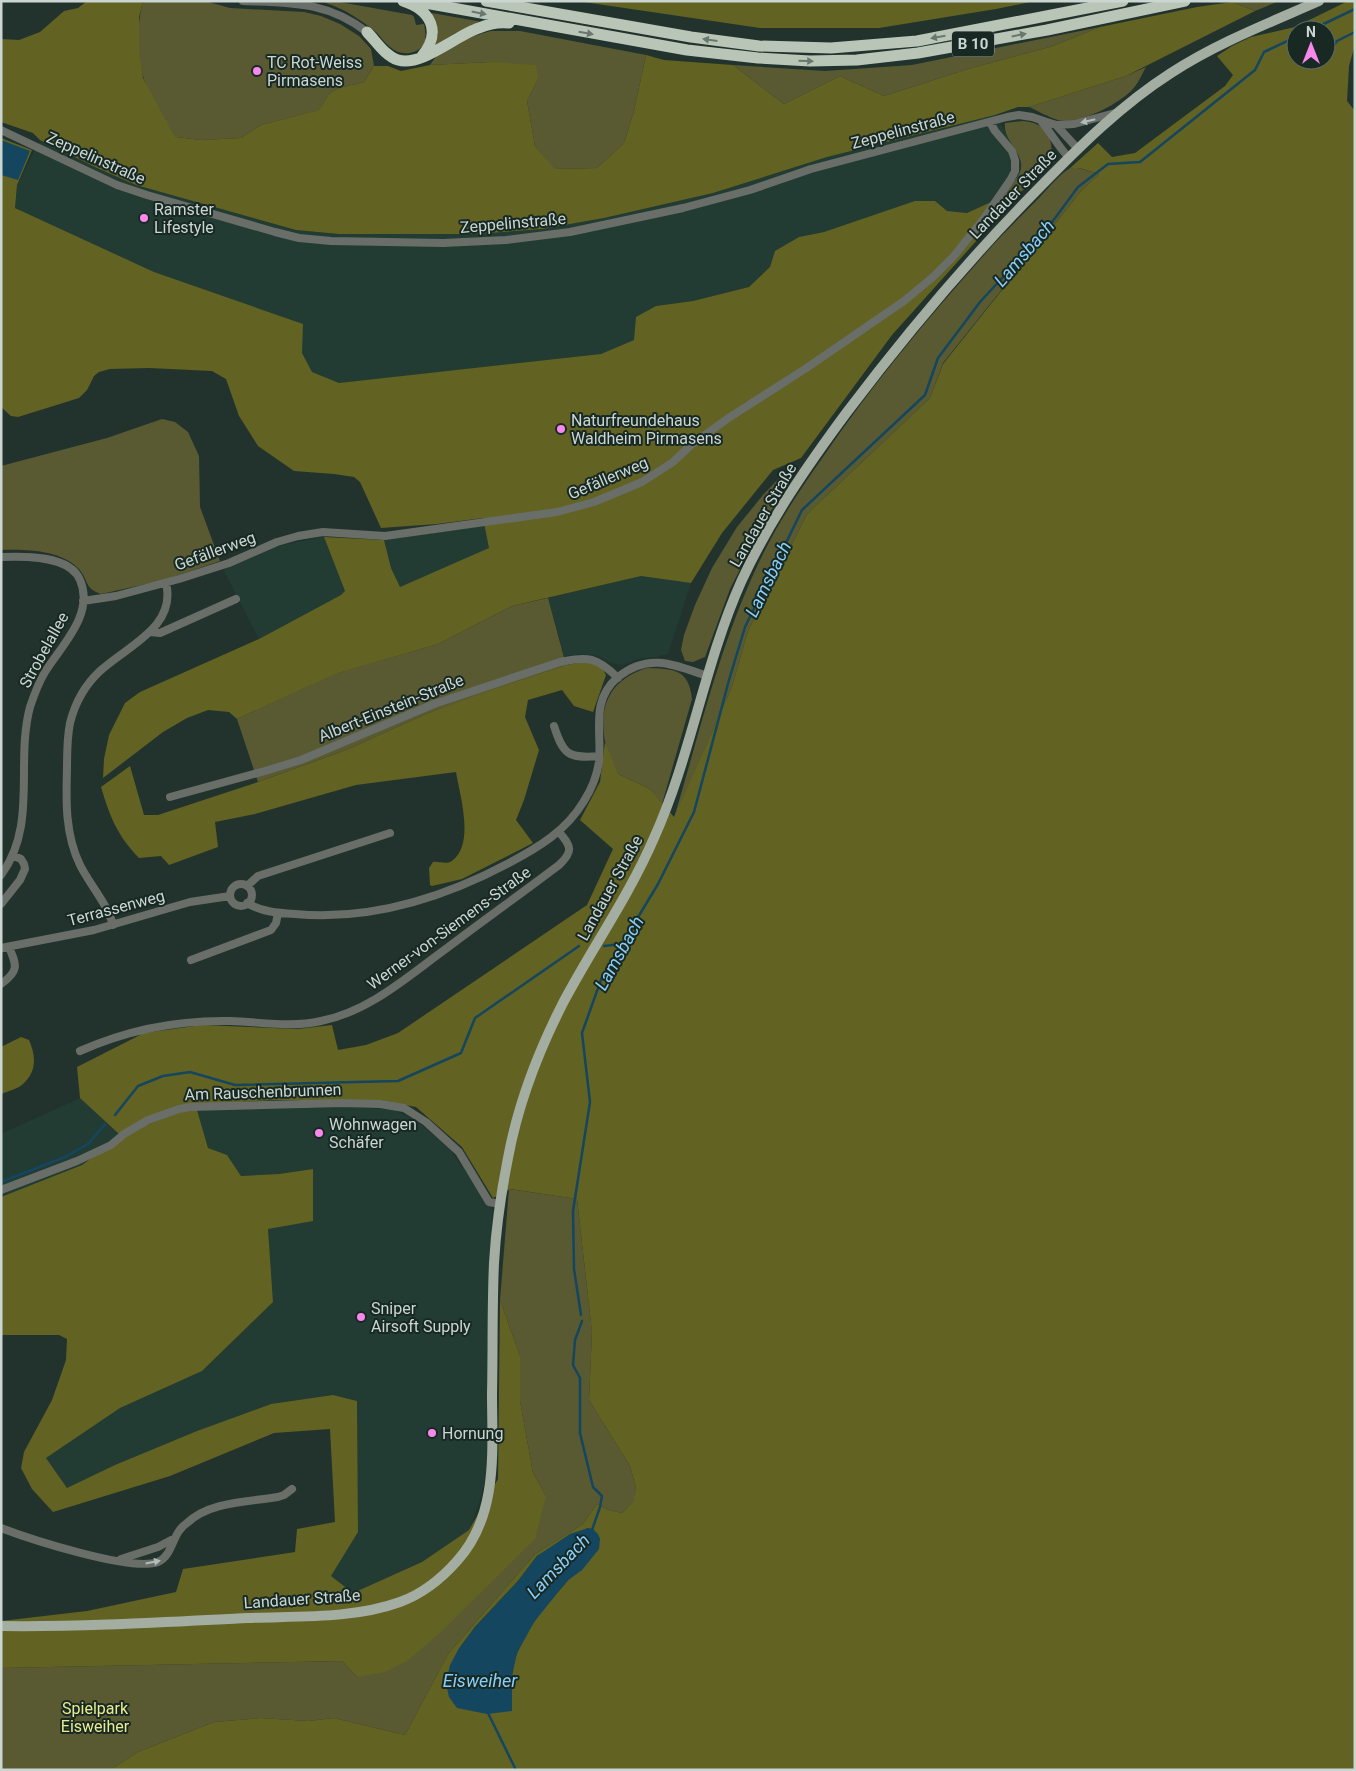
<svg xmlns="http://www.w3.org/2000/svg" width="1356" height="1771" font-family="Roboto,sans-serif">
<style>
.built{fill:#223c34}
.green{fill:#5a5a32}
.forest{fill:#626222;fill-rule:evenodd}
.water{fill:#144660}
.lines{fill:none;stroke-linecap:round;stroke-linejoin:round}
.stream{stroke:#144660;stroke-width:2.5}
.minor{stroke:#696e68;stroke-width:8}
.major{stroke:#a3ada1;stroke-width:10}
.highway{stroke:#b9c6b7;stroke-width:11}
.oneway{fill:#68786e}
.oneway2{fill:#b2bcb8}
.poi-dot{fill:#f888eb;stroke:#182924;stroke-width:2}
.labels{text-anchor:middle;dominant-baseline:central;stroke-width:4;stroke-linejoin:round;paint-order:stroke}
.shield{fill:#182924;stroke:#95a29e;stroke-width:1}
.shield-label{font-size:15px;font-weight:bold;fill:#cbd6d2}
.poi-label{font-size:16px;fill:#cbd6d2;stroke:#182924;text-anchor:start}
.street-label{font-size:16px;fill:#cbd6d2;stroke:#182924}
.park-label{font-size:16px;fill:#eaeb8e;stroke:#182924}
.water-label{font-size:18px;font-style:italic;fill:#88cef8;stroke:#182924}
</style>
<rect width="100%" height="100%" fill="#22332d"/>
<path class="built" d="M995,115L1014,146L1021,164L1019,175L1004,196L967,213L947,211L935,201L824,232L799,237L775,251L770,267L749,287L693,301L656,306L634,340L601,354L339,383L312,372L302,353V324L154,272L15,208L17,185L40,140L97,168L136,185L296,230L339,234H476L542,229L604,218L713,193L827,157Z
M485,525L489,549L400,587L391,568L384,540Z
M324,537L345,591L341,595L259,639L223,569L283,545Z
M641,576L691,583L668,654L656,657L641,658L622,665L611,663L598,656L585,654L564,656L548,598Z
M80,1098L119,1134L82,1165L1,1197V1134Z
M355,1107L394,1110L415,1120L448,1147L493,1210L489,1291V1464L478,1506L469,1530L422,1562L353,1593L331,1576L358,1532L357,1401L333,1395L271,1404L197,1431L115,1465L67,1489L46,1458L120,1408L202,1371L273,1302L268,1229L313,1169L279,1174L241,1176L227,1155L208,1148L197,1110Z"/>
<path class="green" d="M143,1H205L230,8L304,12L321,16L340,24L359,36L371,49L374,66L364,82C354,85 335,87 328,95C325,100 323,105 320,110L261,125L241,138L201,140L176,137C164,121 151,98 144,79C136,58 137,23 143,1Z
M319,1H334L412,15L414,17L416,25L424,24C426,35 428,45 416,51C398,59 387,45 377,33C371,28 365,23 358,19C347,11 332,4 319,1Z
M1235,1H1279L1255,11L1232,2Z
M432,13L482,22L455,33L435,46L438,34Z
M1100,27L1050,47L968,69L884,96L840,76L784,104L733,65L825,71L912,65Z
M491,31H520L646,55L634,111L624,143L597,168L554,169L535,146L527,101L538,79L491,62L430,65C432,62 435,58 437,55C449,44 476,35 491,31Z
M1146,67C1142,74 1138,84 1132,90C1117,105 1079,125 1058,120C1048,117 1038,111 1029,107L1126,76Z
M1023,121C1034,122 1043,125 1048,135C1062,162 1030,183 1014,198C1010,201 1007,206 1004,210C1004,205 1003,199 1005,194C1010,184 1023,176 1021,163C1018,148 1003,138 1005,123Z
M1078,168L1099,174L1081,191L943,363L930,398L807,514L748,631L732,687L674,818C701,728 722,635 765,550C781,518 802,487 823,457C872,385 927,319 985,254C1001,236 1019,218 1036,201C1046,191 1056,178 1067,170C1070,168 1075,168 1078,168Z
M162,419L175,422L188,432L199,456L200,507L220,561L164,580L101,594C84,588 89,581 79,569C61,550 26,549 1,550V466L107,438Z
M792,471L793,474L763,524L730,589L705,657L693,662L685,661L681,650L684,635L695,605L712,568L737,527L763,495L783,474Z
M548,598L566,665L426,714L346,750L258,782L237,719L334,674L438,644L512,606Z
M647,668C672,669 689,668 692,699L662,804L650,789L618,774C613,764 607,752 605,741C598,705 611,679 647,668Z
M509,1189L577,1199L592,1332L589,1400L630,1466L636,1488L635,1501L622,1513L609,1510L597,1504L583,1524L535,1554L448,1654L405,1735L334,1718L308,1721L261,1718L214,1722L138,1752L110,1770H1V1668L342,1661L357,1677L546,1496L533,1473L520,1401V1356L500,1300Z"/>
<path class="forest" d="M87,1H143L139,17V53L143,78L170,128L176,137L201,140L241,138L261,125L319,110C323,105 325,100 328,95C335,87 354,85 364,82L374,66H388L401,71L430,65L491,62L536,65L538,79L527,101L535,146L555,169L597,168L624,143L634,111L646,55L664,60L733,65L784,104L840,76L884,96L968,69L1050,47L1100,27L1197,7L1232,2L1255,11L1126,76L1029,107H1018L995,115L827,157L713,193L604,218L542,229L476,234H339L296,230L136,185L97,168L40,140L33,133L1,122V39L19,40L40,32L64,11L78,8Z
M577,1H1035L996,9L879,28H760Z
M1348,1H1355V45L1349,66L1347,101L1355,111V1770H110L138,1752L214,1722L261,1718L308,1721L334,1718L405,1735L448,1654L535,1554L583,1524L597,1504L609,1510L622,1513L634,1501L636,1488L630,1466L589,1400L592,1332L577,1199L510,1189L493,1198L462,1147L416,1107L379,1100H273L203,1104L119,1134L80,1098L77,1067L144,1033L202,1025L298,1029L332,1025L338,1050L366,1045L398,1033L587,905L613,849L580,820L600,782L605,742L618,774L650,789L674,817L732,687L748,631L807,514L930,398L943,364L1081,191L1099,174L1079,168L1069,169L1098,143L1112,157L1135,153L1225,86L1233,75L1217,56L1232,46L1251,37L1295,27ZM1296,30H1326V60H1296ZM588,1528L592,1557C583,1569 573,1573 565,1584C542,1610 515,1641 512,1676C511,1688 512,1700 512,1711L458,1650L475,1627L518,1581L537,1556Z
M1,138L32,150L17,185L15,208L154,272L303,324L302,353L312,372L339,383L601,354L634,340L636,317L656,306L693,301L749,287L770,267L775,251L799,237L824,232L915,201H935L947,211L967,213L1004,196V210L892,335L801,458L773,470L722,533L691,583L641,576L512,606L438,644L335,674L237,719L229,712L208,710L187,718L163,732L103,778L104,759L109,735L125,703L140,692L259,639L341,595L345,591L324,537L384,540L391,568L400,587L489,548L483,518L437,524L381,528L360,482L354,477L334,474L294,471L258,446L239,416L226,379L212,371L149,368L110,369L99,372L94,376L87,390L79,398L18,417L11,416L1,407Z
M590,661L602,668L606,675L593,712L574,706L562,690L528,700L525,717L539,750L524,800L516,820L533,843L462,879L432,886L430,885L429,868L433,862C439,861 446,865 452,861C475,844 460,796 456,772L356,785L255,814L215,822L218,847L169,865L161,856L139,858C117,835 110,817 101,787L130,766L144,815H158L258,782L346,750L426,714L483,693L566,665Z
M21,1037L29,1040C36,1056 37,1071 23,1084C18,1089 8,1091 1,1094V1047Z
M188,1109L197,1110L208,1148L227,1155L241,1176L279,1174L313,1169V1221L268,1229L273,1302L202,1371L120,1408L46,1458L67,1488L115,1465L197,1431L271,1404L333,1395L357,1401L358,1532L331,1576L353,1593L422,1562L469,1530L498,1479L500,1300L520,1356V1401L533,1473L546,1496L535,1539L440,1633L407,1661L385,1672L357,1677L342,1661L1,1668V1621L87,1611L176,1592L183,1569L295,1552L297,1529L335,1522L330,1429L274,1433L170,1476L53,1512L32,1489L21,1468L24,1452L52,1400L66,1360L67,1339L59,1335H1V1197L82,1165L98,1153L135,1130L163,1118Z"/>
<path class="water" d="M1,140L30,151L18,180L1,175Z
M588,1528L593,1529L598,1534L600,1539L599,1549L582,1570L567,1581L534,1622L527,1635L517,1653L512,1676V1711L487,1714L457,1708L449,1697L446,1683L450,1665L458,1650L475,1627L518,1581L537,1556L570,1534Z"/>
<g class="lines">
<path class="stream" d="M1311,30L1355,9
M1326,56L1337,41L1355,32
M604,946L620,944
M115,1115L138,1086L163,1076L190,1072L235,1085L398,1081L461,1053L475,1018L579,946
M1,1182L65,1157L88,1144L105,1124
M581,1315L574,1269L573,1211L590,1102L582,1033L602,977L658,884L694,812L729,680L745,627L802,510L925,395L938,358L980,302L1047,229L1078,187L1108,164L1140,162L1255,70L1264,52L1296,37
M582,1321L575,1340L573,1365L580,1378V1433L593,1487L602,1496L600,1507L592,1530
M487,1711L516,1770"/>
<path class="minor" d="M243,1C291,3 327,1 367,32
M1041,121C1051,133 1058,146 1069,158
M1056,125L1078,149
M1,130L117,185L147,195L275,232L299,238L331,241L443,243L506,240L570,232L683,208L750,190L811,169L1007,117L1019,115L1032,117L1056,125L1074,124L1115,113
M1,557C24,556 70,555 80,580C95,614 61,646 45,672C39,682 34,695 30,707C15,763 38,825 1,875
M83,601L116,596L179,579L229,563L277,542L298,536L323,532L385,536L557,512L594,502L642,482L673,462L691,445L730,417L805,369L904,301L933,277L954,256L985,217L1011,179L1015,171V160L1012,151L995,131L990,122
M150,632L160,633L236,599
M554,726C563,754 568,759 599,756
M170,797L265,771L301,760L434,704L560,662C588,656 597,657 618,678
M230 895a11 11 0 1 1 22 0a11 11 0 1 1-22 0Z
M247,886L258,876L390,833
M247,903C262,912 278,913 295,914C370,921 443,898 509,863C539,847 566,831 584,801C591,790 597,775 599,762C602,731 590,701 618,677C649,652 675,665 707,676
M1,904L20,880L25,869L24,864L21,859L14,856
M113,925C107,903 90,885 80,865C65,834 66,801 67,768C67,753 67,738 70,723C75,703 86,684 100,671C127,646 177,627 166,583
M1,948L94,930L190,902L230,896
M191,960L271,930L276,923L278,913
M1,984C19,971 17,966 9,947
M80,1051C127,1030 178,1020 230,1021C261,1022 291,1028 321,1021C370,1011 407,977 447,948C484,920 522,893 559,865C574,851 571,846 559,832
M1,1190L77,1161L111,1145L124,1134L148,1120L179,1109L190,1107L343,1103L380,1104L404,1108L426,1122L459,1152L489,1202L500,1204
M1,1528C30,1539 131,1572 158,1562C170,1557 172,1541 179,1531C181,1528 184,1525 187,1523C210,1501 249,1502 278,1497L284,1495L292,1489
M121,1559L158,1547L175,1538"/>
<path class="major" d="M1,1626C84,1627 166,1622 248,1618C298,1616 353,1619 400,1602C422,1594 442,1578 457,1561C499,1515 492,1450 492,1393C493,1350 492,1306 494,1263C496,1228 501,1193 508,1158C518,1104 538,1052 563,1003C592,948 629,896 654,838C691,756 704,665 741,582C769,521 807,466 847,412C906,334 969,259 1038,189C1079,147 1121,105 1171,73C1217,43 1269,23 1319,1"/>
<path class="highway" d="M403,1C431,10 442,32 422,56
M414,1L687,50L758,58L810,61L857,60L918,53L1047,30L1185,1
M486,1L691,37L759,46L831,48L917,41L1123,1
M367,32C376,41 385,56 398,60C422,67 456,35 479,28C488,24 499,22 509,23"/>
</g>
<defs><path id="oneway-solid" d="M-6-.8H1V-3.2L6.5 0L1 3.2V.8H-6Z" transform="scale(1.25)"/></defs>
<g class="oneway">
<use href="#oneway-solid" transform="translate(479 13) rotate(11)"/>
<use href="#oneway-solid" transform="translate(586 33) rotate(10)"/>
<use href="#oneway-solid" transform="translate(1019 35) rotate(-11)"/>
<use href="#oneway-solid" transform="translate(938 37) rotate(170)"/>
<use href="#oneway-solid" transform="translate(710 40) rotate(-172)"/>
<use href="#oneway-solid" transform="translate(806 61) rotate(1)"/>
</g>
<g class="oneway2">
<use href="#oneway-solid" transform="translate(1088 121) rotate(167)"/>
<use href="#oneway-solid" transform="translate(153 1562) rotate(-11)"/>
</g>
<g class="poi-dot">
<circle cx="257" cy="71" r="5"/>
<circle cx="144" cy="218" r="5"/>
<circle cx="561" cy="429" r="5"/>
<circle cx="319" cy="1133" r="5"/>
<circle cx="361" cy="1317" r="5"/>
<circle cx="432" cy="1433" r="5"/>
</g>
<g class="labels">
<rect class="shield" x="952" y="31.5" width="42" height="25" rx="4"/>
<g class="shield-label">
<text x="973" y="44">B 10</text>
</g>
<g class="poi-label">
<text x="267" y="62">TC Rot-Weiss<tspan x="267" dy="18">Pirmasens</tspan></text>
<text x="154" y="209">Ramster<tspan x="154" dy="18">Lifestyle</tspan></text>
<text x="571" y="420">Naturfreundehaus<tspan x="571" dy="18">Waldheim Pirmasens</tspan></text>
<text x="329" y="1124">Wohnwagen<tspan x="329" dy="18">Schäfer</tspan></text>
<text x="371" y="1308">Sniper<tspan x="371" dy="18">Airsoft Supply</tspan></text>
<text x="442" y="1433">Hornung</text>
</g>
<g class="street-label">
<text transform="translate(903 130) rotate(-15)">Zeppelinstraße</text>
<text transform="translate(96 158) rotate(24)">Zeppelinstraße</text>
<text transform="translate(1013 194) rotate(-46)">Landauer Straße</text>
<text transform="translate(513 223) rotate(-5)">Zeppelinstraße</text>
<text transform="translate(608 478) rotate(-23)">Gefällerweg</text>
<text transform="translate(763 515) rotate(-60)">Landauer Straße</text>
<text transform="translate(215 551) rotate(-20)">Gefällerweg</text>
<text transform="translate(44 650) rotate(-61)">Strobelallee</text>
<text transform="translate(391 708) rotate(-22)">Albert-Einstein-Straße</text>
<text transform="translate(610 888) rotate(-61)">Landauer Straße</text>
<text transform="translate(116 908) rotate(-15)">Terrassenweg</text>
<text transform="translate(449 928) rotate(-36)">Werner-von-Siemens-Straße</text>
<text transform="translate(263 1092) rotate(-2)">Am Rauschenbrunnen</text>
<text transform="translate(302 1599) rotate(-4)">Landauer Straße</text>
</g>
<g class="park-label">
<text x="95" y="1708">Spielpark<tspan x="95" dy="18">Eisweiher</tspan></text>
</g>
<g class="water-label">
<text transform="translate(1024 253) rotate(-49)">Lamsbach</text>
<text transform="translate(768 579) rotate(-64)">Lamsbach</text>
<text transform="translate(619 953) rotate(-61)">Lamsbach</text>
<text transform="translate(558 1566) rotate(-46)">Lamsbach</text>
<text x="480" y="1680">Eisweiher</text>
</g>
</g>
<rect width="1356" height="1771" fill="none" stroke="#cbd6d2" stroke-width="5"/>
<g transform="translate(1311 45)"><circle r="24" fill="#182924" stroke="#606e6a"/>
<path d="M0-4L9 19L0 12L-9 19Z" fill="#f888eb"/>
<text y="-8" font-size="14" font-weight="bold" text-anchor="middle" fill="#cbd6d2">N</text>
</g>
</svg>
